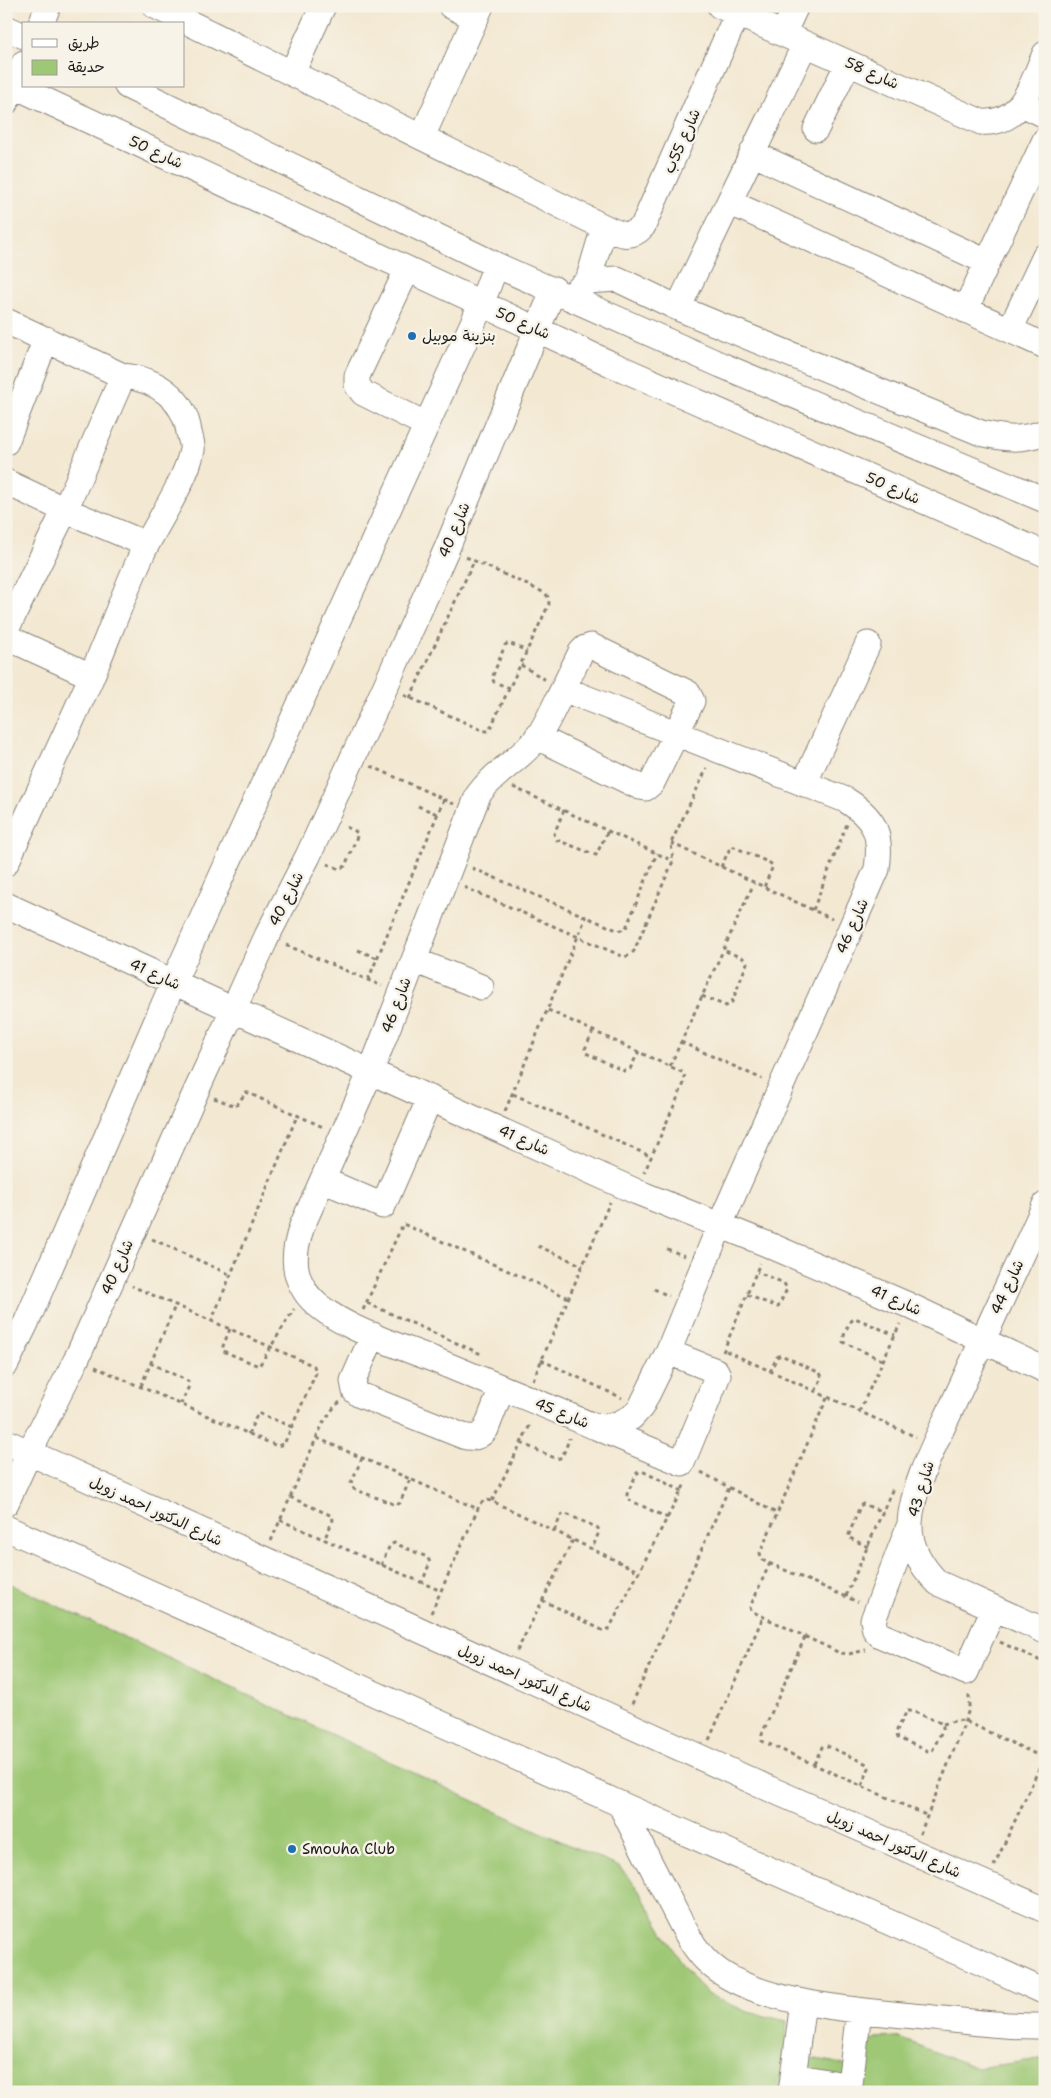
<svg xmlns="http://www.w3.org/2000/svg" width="1051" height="2098" font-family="'Shantell Sans','Playpen Sans Arabic',sans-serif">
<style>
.green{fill:#9ec875;stroke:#5d7248}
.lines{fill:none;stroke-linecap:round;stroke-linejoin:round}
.minor-casing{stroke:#888277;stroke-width:27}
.path{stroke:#888277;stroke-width:3;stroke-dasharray:4 4;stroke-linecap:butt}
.minor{stroke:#fff;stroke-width:25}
.poi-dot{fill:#1f6fb2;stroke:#f7f3e8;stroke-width:2}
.labels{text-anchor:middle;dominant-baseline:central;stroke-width:5;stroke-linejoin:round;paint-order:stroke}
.street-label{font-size:15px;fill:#1c1c1c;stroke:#f7f3e8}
.poi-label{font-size:15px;fill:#1c1c1c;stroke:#f7f3e8;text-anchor:start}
</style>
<rect width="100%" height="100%" fill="#f7f3e8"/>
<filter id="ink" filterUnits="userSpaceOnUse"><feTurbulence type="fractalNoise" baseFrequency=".02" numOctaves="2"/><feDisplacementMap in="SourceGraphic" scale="10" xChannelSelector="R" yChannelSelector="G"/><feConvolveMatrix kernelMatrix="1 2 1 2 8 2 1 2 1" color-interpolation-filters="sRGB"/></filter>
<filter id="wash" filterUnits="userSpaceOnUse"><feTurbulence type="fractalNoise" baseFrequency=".0096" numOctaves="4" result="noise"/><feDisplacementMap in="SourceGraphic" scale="20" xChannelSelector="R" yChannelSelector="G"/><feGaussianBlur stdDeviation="1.12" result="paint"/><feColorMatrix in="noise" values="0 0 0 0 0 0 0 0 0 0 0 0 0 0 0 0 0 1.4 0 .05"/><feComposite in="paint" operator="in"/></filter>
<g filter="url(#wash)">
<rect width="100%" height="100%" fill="#f3e8d2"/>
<path class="green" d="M6,1582L538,1831L619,1867L636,1886L683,1966L707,1994L748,2012L787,2021L785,2053L863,2068L866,2047L876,2038L896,2037L977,2068L1040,2059L1045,2060V2092H6Z"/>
</g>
<g filter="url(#ink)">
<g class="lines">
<g class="minor-casing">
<path id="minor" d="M155,6L604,227L588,281
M451,6L476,18
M720,6L981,122C1023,125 1031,84 1045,54
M41,24L48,6
M6,28L24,36
M783,34L796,6
M292,73L323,6
M6,82L609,363L1045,554
M127,86L496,265L721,365L1045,500
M6,102L24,63
M1022,104L1045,115
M816,129L848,63
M422,137L481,6
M752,153L987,262
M729,202L1045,346
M604,227C618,234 631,240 643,226L737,14
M407,270L357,376V385L363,393L427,425
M575,292L588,281L617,279L678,308L981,433C1006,439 1020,441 1045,432
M678,308L805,44
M965,310L1045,140
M6,321L123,376C156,379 184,398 189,432C190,437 193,445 192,450C186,482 155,525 141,556C123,596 108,637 91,678C63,740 34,802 6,863
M1010,330L1045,256
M6,442L46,339
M6,482L65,510L146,544
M6,630L65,510L123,376
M6,637L91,676
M563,689L846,800C876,819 882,835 877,869L720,1225L668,1352L641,1407L632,1417L620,1423L607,1427L593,1426C541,1403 487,1382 435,1360C400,1346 325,1323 305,1291C291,1270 294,1249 302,1226L371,1071L478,795C494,772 520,760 537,738C547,724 555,705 563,689Z
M537,737L640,787L646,788L652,783L692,701L688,693L591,646L585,648L581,652L563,689
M804,784L868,644
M6,905L234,1010L637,1192L769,1245L908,1305L1045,1370
M414,960L481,987
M323,1180L383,1206L430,1098
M1045,1205C1015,1269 986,1334 956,1398C940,1434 912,1484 910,1523C909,1547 921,1566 938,1583L1045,1631
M373,1335L353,1381L355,1391L360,1395L463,1436C473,1439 480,1437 486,1429L502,1388
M6,1364L27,1321L173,983L481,305L496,265
M596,1427L682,1463L718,1375L716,1371L668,1352
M6,1442L770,1789L1045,1910
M6,1503L29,1453L76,1360L193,1098L267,936L308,856L386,685L447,548L554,289
M910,1524L873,1620L875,1630L880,1635L966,1672L994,1608
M6,1528L620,1804L975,1960L1045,1992
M620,1804C636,1836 652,1867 668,1898C680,1920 690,1945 708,1962C751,2005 865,2011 924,2017C964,2021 1005,2027 1045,2026
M793,2076L850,2086
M791,2092L803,2002
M849,2092L859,2011"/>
</g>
<path class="path" d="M521,665L546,680
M510,688L494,682L492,678L505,645L509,643L527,651
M404,695L484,731H489L549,604L548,597L545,593L466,557
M410,698L474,561
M371,766L454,804
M513,787L673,861
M418,806L437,814
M564,810L554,834L557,840L596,855L608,831
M671,843L832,919
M327,864L340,869L345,866L358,834L355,831L344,826
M721,867L730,848L732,846L770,863L773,866L764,887
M472,868L619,931L626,928L657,853
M464,887L624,957L630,955L634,951L673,861L671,843L707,768
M813,910L847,824
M286,945L382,986
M358,950L377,958
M368,980L444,799
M702,996L726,1006L732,1002L747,963L743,958L723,950
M548,1010L684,1073L685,1081L644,1173
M593,1031L585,1049L586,1053L624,1071L630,1069L639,1051
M681,1042L762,1079
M670,1066L754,883
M513,1094L650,1156
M214,1098L236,1106L246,1092L323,1127
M505,1111L586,917
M152,1239L231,1275
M538,1246L583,1266
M667,1249L685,1256
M654,1289L669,1296
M747,1295L778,1307L787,1289L784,1283L757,1272
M367,1303L481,1354
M363,1310L403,1224L569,1298
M211,1322L297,1116
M230,1329L223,1346V1351L259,1366L294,1309
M726,1351L916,1437
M723,1352L760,1263
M541,1360L622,1398
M882,1360L843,1342C843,1335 849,1321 855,1318L895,1335
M150,1363L188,1381L189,1386L181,1404
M95,1367L277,1446L284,1444L316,1373L314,1366L132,1286
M770,1372L777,1357L781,1355L820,1373L822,1377L815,1392
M533,1380L610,1202
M141,1386L175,1306
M827,1398L760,1553L762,1560L858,1602
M859,1412L900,1324
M248,1434L258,1413L292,1427
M317,1438L478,1509
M521,1443L557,1459L562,1457L569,1440V1438
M362,1458L351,1483L354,1489L396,1505L400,1503L410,1479
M701,1472L776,1513
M290,1497L332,1516L333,1520L324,1540
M492,1501L531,1423
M668,1518L627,1499V1494L637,1473L642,1471L682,1491
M280,1520L441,1591
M554,1531L561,1516L564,1513L598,1528L599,1532L592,1549
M271,1541L323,1423L335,1406L340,1402
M868,1547L848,1537L860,1506L863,1504L883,1512
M770,1563L750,1607L751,1611L840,1653L849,1654L866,1650
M381,1565L390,1545L394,1543L427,1557L430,1562L422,1583
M846,1596L893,1488
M542,1600L602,1630L609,1629L686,1482
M431,1613L480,1504L485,1500L492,1501L640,1572
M805,1637L762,1734V1741L928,1816
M1000,1642L1045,1663
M517,1651L573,1540
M632,1704L729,1488
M907,1711H912L943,1724V1729L932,1751H928L898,1738L896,1732Z
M943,1724L958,1720L965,1721L1044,1758
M709,1740L763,1617
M814,1764L822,1747L825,1745L867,1764L869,1768L862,1786
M920,1834L963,1727L969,1709V1692
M994,1866L1044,1758"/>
<use href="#minor" class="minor"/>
</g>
</g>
<g class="poi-dot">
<circle cx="412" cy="336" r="5"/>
<circle cx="292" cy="1849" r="5"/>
</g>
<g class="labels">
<g class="street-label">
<text transform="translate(872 73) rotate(24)">شارع 58</text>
<text transform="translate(682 141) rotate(-66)">شارع 55ب</text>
<text transform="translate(156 152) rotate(25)">شارع 50</text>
<text transform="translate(523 323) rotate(24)">شارع 50</text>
<text transform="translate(893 488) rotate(24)">شارع 50</text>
<text transform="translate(454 530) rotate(-67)">شارع 40</text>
<text transform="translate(286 899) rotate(-63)">شارع 40</text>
<text transform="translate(852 926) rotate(-66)">شارع 46</text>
<text transform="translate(155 974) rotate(25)">شارع 41</text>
<text transform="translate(396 1005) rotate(-69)">شارع 46</text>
<text transform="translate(524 1140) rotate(24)">شارع 41</text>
<text transform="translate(117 1267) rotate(-66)">شارع 40</text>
<text transform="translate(1007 1287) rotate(-65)">شارع 44</text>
<text transform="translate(896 1300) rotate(24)">شارع 41</text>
<text transform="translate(562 1413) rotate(22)">شارع 45</text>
<text transform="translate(921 1489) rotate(-73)">شارع 43</text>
<text transform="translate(156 1511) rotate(25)">شارع الدكتور احمد زويل</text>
<text transform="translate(525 1678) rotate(24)">شارع الدكتور احمد زويل</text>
<text transform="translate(894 1844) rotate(24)">شارع الدكتور احمد زويل</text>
</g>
<g class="poi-label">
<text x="422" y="336">بنزينة موبيل</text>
<text x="302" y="1849">Smouha Club</text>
</g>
</g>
<rect width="1051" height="2098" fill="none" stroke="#f7f3e8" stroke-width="25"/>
<rect x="22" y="22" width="162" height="65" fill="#f7f3e8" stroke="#9f9d96"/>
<rect x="32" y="39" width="25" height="8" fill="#ffffff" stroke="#9f9d96"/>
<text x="68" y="48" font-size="15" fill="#1c1c1c">طريق</text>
<rect x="32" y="60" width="25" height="15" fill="#9ec875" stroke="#9f9d96"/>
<text x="68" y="72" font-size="15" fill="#1c1c1c">حديقة</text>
</svg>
